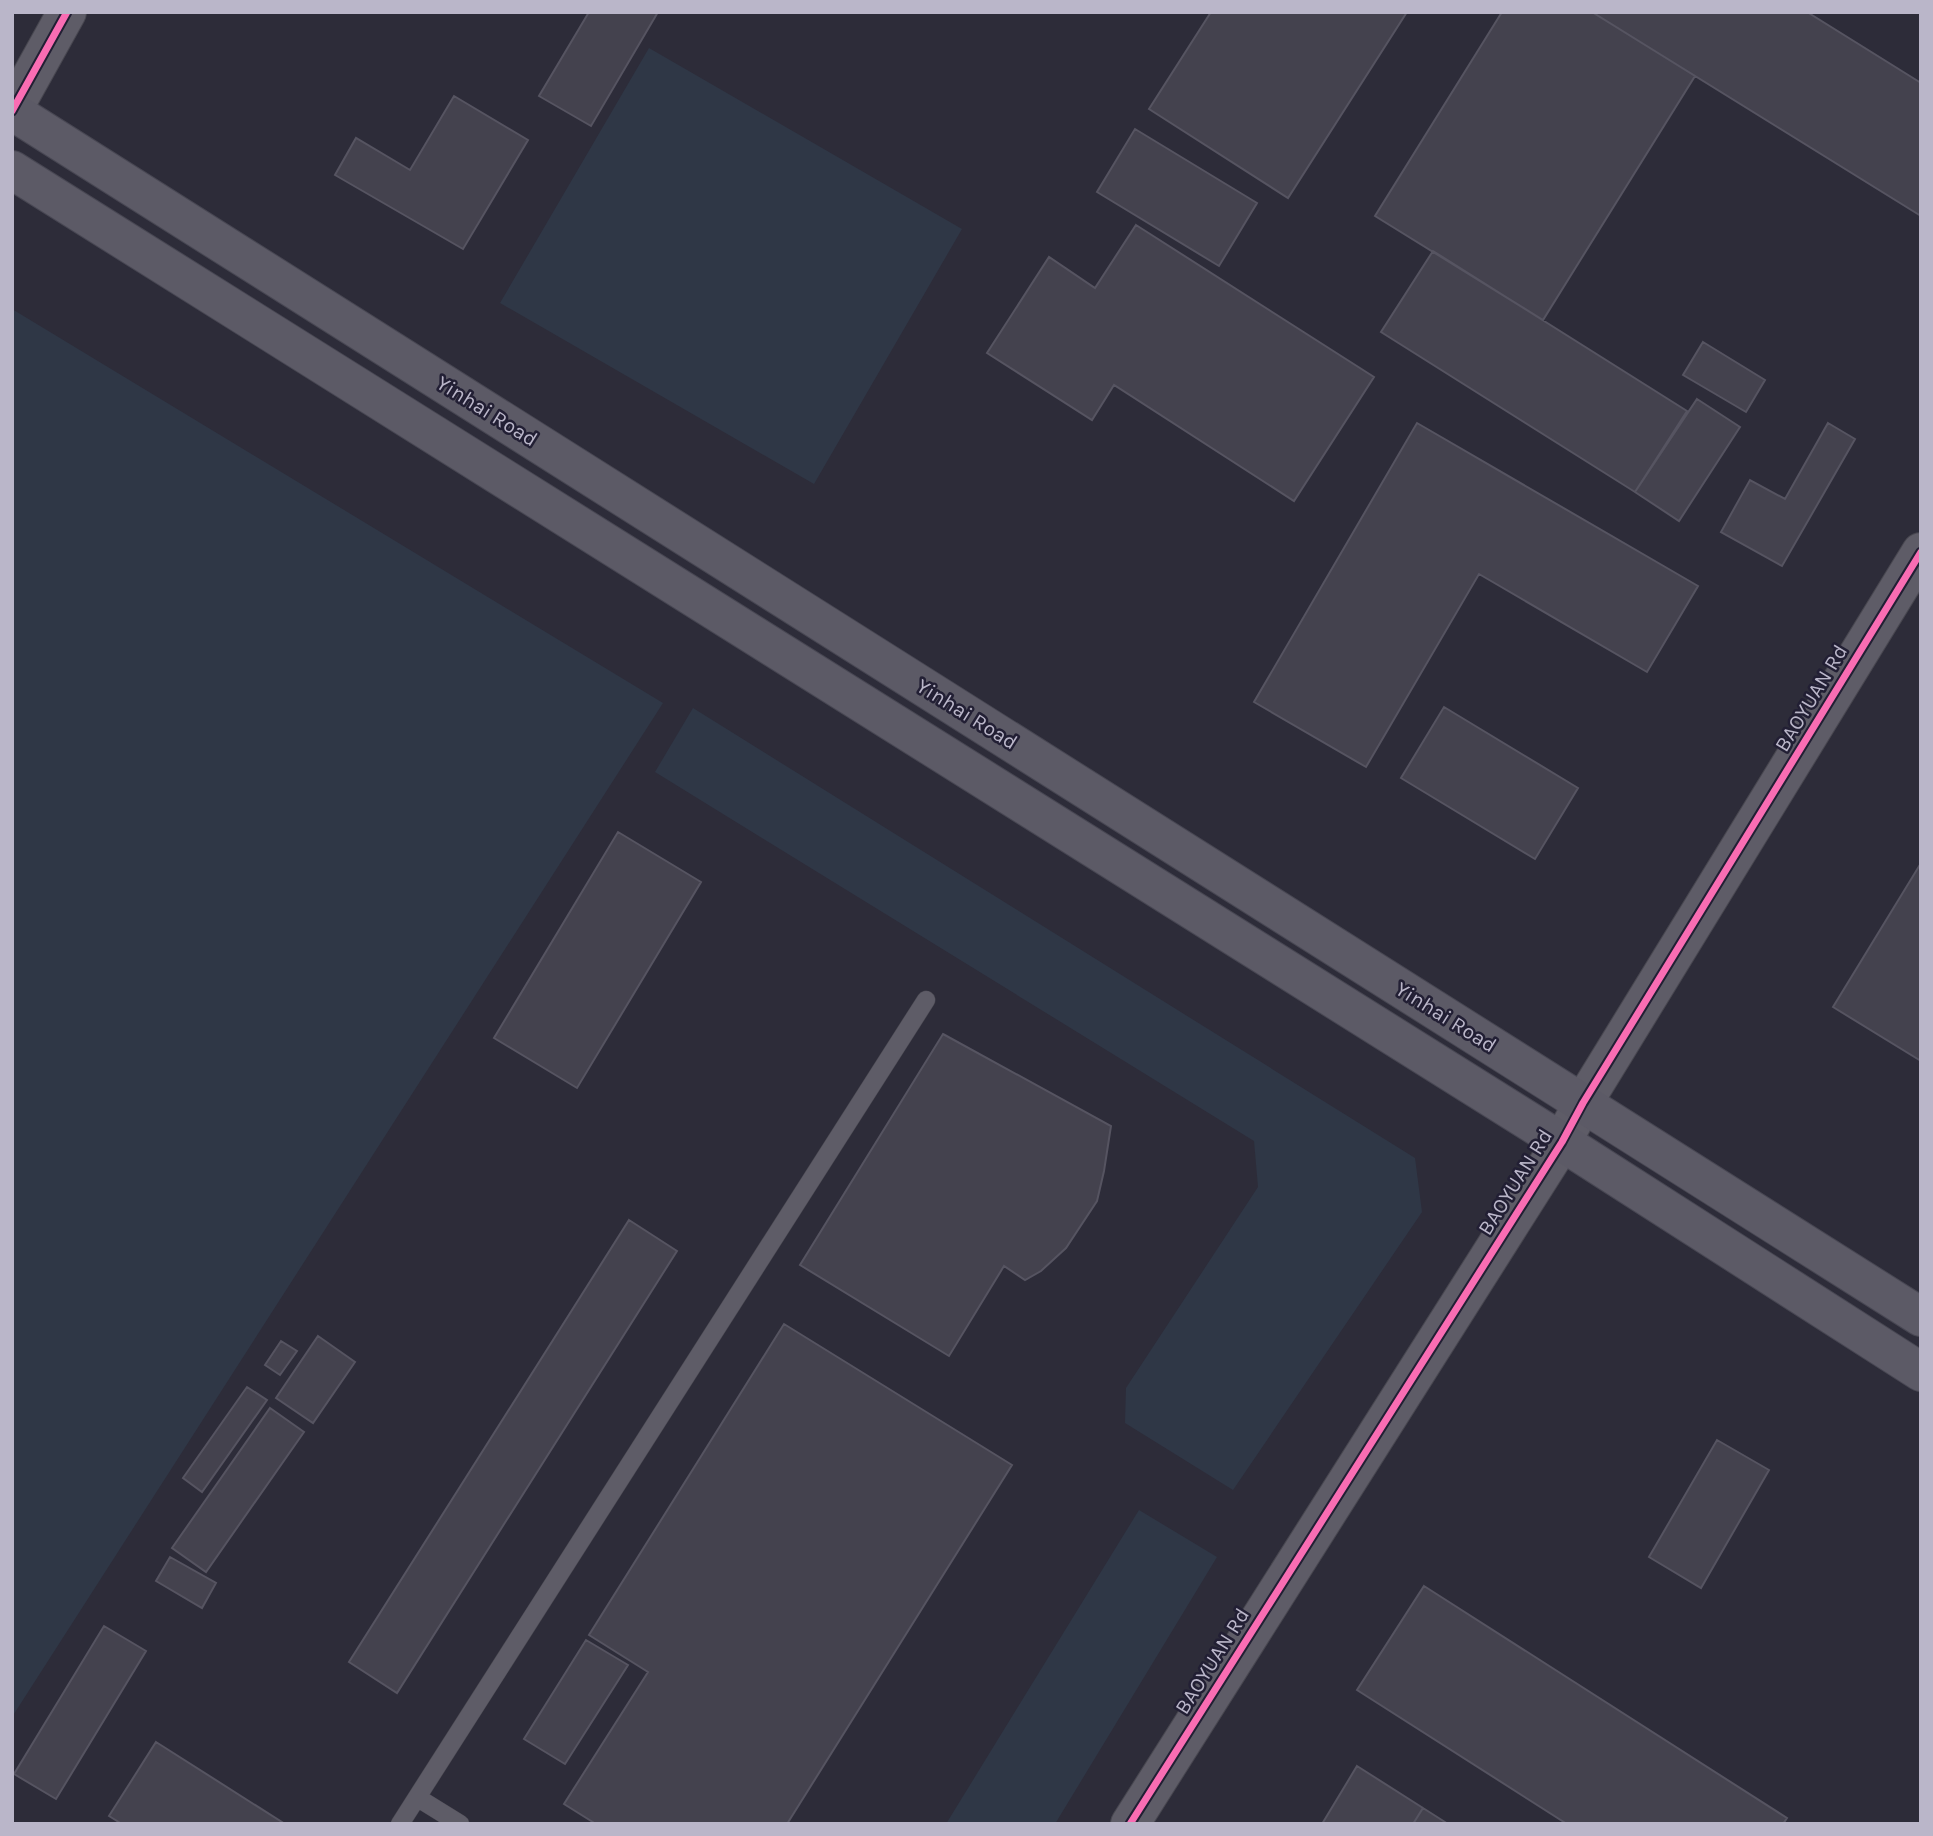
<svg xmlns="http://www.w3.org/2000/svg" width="1933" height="1836" font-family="Karla,sans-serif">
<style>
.green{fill:#2f3746}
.building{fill:#44424e;stroke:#565461;stroke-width:2}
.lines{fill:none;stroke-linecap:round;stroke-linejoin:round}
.service-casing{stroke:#484750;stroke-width:19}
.tertiary-casing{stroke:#484750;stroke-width:40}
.secondary-casing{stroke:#484753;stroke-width:40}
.service{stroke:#5e5c67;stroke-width:18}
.tertiary{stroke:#5e5c67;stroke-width:38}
.secondary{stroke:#5c5a66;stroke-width:38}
.cycleway-casing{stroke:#221f34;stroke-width:11}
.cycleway{stroke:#f96db3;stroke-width:7}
.labels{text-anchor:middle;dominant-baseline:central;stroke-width:5;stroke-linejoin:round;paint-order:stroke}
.street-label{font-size:21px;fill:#bab6c9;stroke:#221f34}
</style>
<rect width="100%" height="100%" fill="#2d2c39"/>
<path class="green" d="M649,48L962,229L814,484L500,303Z
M12,309L663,703L12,1717Z
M693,708L1415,1158L1422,1212L1233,1490L1125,1423L1126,1388L1258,1187L1254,1141L655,772Z
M1139,1510L1217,1557L1055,1824H946Z"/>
<path class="building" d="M589,12H658L591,126L539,96Z
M1211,12H1407L1288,198L1149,109Z
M1502,12H1592L1695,76L1543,320L1375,216Z
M1592,12H1807L1921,83V216Z
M454,96L528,140L463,249L335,175L356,138L410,170Z
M1135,129L1257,203L1219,266L1097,192Z
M1136,225L1374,377L1294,501L1114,385L1092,420L987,353L1049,257L1095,288Z
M1433,251L1687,411L1635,492L1381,332Z
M1703,342L1765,380L1746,412L1683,375Z
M1697,399L1740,427L1679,521L1635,492Z
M1417,423L1698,586L1647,672L1479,574L1366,767L1254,702Z
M1828,423L1855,439L1782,566L1721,532L1750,480L1785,499Z
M1444,707L1578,788L1535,859L1401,778Z
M618,832L701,882L577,1088L494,1038Z
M1921,863V1061L1833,1007Z
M943,1034L1111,1126L1104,1171L1097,1201L1066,1248L1041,1271L1025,1280L1004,1266L949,1356L800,1265Z
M629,1220L677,1251L397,1693L349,1662Z
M784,1324L1012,1465L787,1824H596L564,1804L648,1672L589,1635Z
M318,1336L355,1362L313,1423L276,1398Z
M281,1341L297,1351L280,1375L265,1365Z
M247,1387L267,1400L202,1492L183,1478Z
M270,1408L304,1432L206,1572L172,1548Z
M1717,1440L1769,1470L1701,1588L1649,1557Z
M170,1557L216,1583L202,1608L156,1581Z
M1424,1586L1787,1818L1783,1824H1567L1357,1690Z
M104,1626L146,1651L56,1799L14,1774Z
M586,1640L628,1665L565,1764L524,1739Z
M156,1742L285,1824H122L109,1816Z
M1357,1766L1423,1808L1413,1824H1322Z
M1423,1808L1448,1824H1413Z"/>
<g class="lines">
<g class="service-casing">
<path id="service" d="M418,1798L460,1824
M400,1824L926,1000"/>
</g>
<g class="tertiary-casing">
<path id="tertiary" d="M12,111L67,12
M1130,1824L1562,1142L1583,1103L1921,552"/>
</g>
<g class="secondary-casing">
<path id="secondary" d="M12,111L1921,1317
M12,170L1562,1142L1921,1372"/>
</g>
<use href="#service" class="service"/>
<use href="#tertiary" class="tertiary"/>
<use href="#secondary" class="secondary"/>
<g class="cycleway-casing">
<path id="cycleway" d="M12,111L67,12
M1130,1824L1562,1142L1583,1103L1921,552"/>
</g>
<use href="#cycleway" class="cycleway"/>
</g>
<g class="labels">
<g class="street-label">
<text transform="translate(487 411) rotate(32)">Yinhai Road</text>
<text transform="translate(1811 698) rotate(-59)">BAOYUAN Rd</text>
<text transform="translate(967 714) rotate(32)">Yinhai Road</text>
<text transform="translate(1446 1017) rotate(32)">Yinhai Road</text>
<text transform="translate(1515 1182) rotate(-58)">BAOYUAN Rd</text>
<text transform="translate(1212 1661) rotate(-58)">BAOYUAN Rd</text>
</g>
</g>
<rect width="1933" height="1836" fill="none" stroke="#bab6c9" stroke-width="28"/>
</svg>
